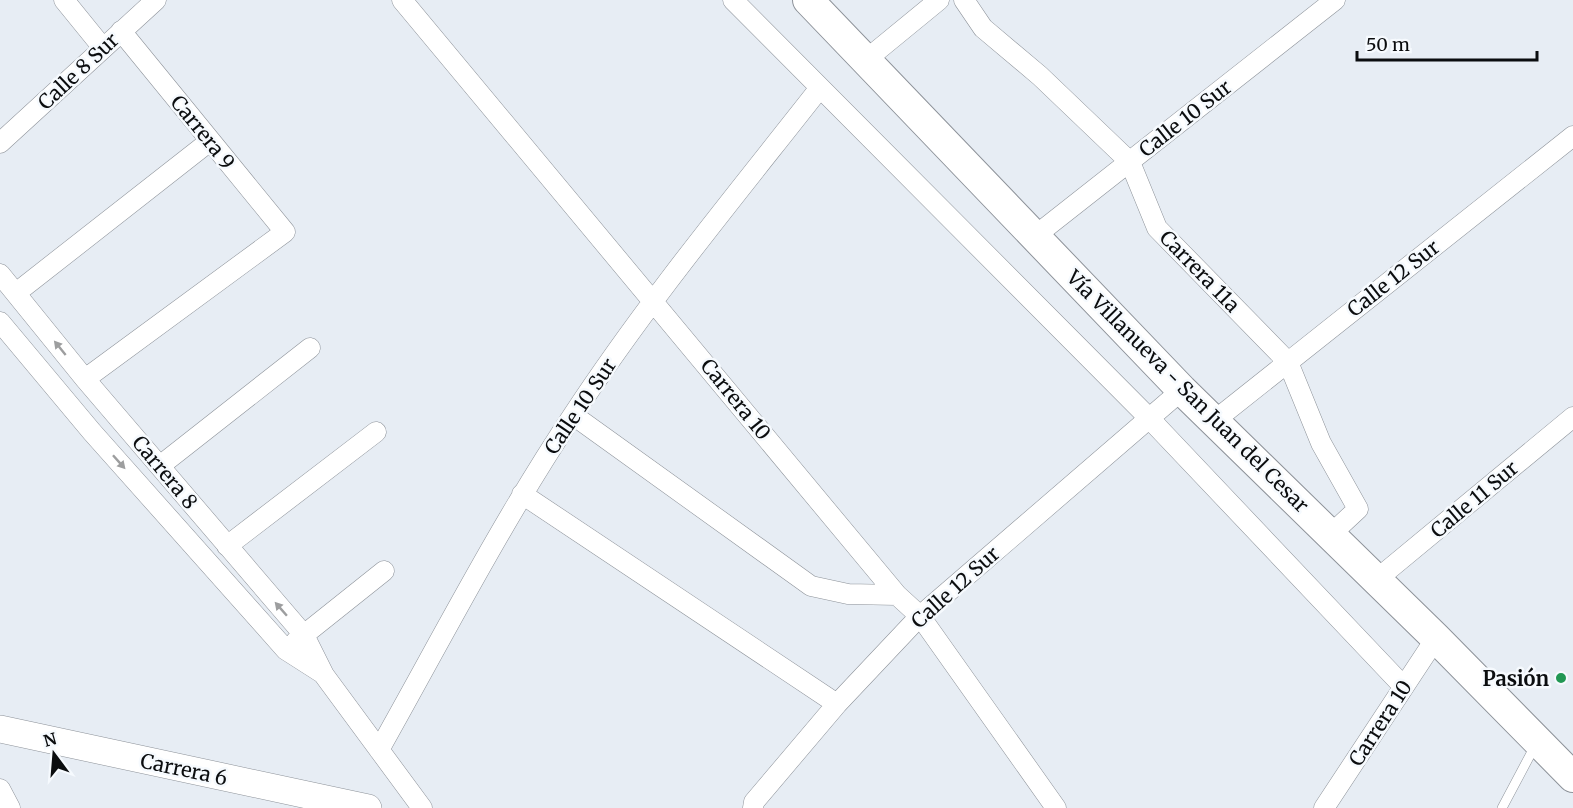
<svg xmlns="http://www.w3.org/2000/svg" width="1573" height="808" font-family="Merriweather,serif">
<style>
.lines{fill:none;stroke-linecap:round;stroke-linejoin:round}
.lane-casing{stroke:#8d9299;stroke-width:10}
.street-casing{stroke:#8d9299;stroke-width:21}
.secondary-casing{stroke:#8d9299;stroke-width:28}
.primary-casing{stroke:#8d9299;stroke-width:32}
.lane{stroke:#fff;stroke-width:9}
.street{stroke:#fff;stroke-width:20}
.secondary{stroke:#fff;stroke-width:27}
.primary{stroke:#fff;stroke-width:30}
.oneway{fill:#9d9e9f}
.poi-dot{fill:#219753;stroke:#f6fafe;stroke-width:2}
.labels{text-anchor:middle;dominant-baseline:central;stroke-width:5;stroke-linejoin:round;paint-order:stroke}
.street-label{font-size:20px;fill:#0b0d0f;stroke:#f6fafe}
.poi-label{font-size:20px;font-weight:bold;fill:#0b0d0f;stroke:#f6fafe;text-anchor:end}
</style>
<rect width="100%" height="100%" fill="#e7edf4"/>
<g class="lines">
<g class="lane-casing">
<path id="lane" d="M1502,808L1536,744"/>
</g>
<g class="street-casing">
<path id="street" d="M64,0L103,48
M402,0L897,595L920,616L1056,808
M733,0L1148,417L1404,687
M964,0L983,28L1040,76L1130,162L1157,228L1288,362L1321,443L1358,509L1330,535
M867,59L939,0
M0,143L156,0
M1035,236L1335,0
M0,274L85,379L304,635L324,675L422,808
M16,293L210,141
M0,322L92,432L286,650L322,673
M85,379L285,232L121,31
M573,415L811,586L848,594L897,595
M1214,421L1573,136
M161,465L310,348
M522,494L837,704
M227,546L376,432
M1376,580L1573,417
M295,642L384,571
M379,750C442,638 501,523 573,415C648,301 735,196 819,89
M0,789L10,808
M753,808L754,802L837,704L920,616L1182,390
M1324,808L1436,638"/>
</g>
<g class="secondary-casing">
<path id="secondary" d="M0,729L368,808"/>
</g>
<g class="primary-casing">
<path id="primary" d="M808,0L1182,390L1436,638L1573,777"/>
</g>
<use href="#lane" class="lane"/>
<use href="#street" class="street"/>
<use href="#secondary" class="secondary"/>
<use href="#primary" class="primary"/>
</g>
<defs><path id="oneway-solid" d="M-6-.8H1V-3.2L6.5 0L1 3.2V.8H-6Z" transform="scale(1.5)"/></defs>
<g class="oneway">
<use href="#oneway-solid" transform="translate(60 348) rotate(-129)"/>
<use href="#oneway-solid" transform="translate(119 462) rotate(48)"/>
<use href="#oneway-solid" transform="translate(281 609) rotate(-131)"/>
</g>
<circle class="poi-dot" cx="1561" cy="678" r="6"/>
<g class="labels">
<g class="street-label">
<text transform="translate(78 71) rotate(-43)">Calle 8 Sur</text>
<text transform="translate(1185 118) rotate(-38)">Calle 10 Sur</text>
<text transform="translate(203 132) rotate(51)">Carrera 9</text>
<text transform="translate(1200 271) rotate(46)">Carrera 11a</text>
<text transform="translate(1393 278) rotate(-38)">Calle 12 Sur</text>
<text transform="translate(1188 391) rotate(45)">Vía Villanueva - San Juan del Cesar</text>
<text transform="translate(736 399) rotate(51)">Carrera 10</text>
<text transform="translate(580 406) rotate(-56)">Calle 10 Sur</text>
<text transform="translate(165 472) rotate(50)">Carrera 8</text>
<text transform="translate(1474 499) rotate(-40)">Calle 11 Sur</text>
<text transform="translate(955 587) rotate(-42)">Calle 12 Sur</text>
<text transform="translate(1380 723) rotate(-57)">Carrera 10</text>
<text transform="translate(184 769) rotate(12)">Carrera 6</text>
</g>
<g class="poi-label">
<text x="1549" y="678">Pasión</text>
</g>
</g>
<g transform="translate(54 754) rotate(344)" stroke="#f6fafe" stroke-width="4.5" paint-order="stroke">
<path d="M0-4.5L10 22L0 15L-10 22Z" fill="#0b0d0f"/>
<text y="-9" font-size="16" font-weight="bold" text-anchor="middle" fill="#0b0d0f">N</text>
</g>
<path d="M1357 51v9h180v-9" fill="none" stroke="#0b0d0f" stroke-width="3"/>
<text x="1366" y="51" font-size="18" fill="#0b0d0f" stroke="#f6fafe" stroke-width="4.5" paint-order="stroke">50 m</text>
</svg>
